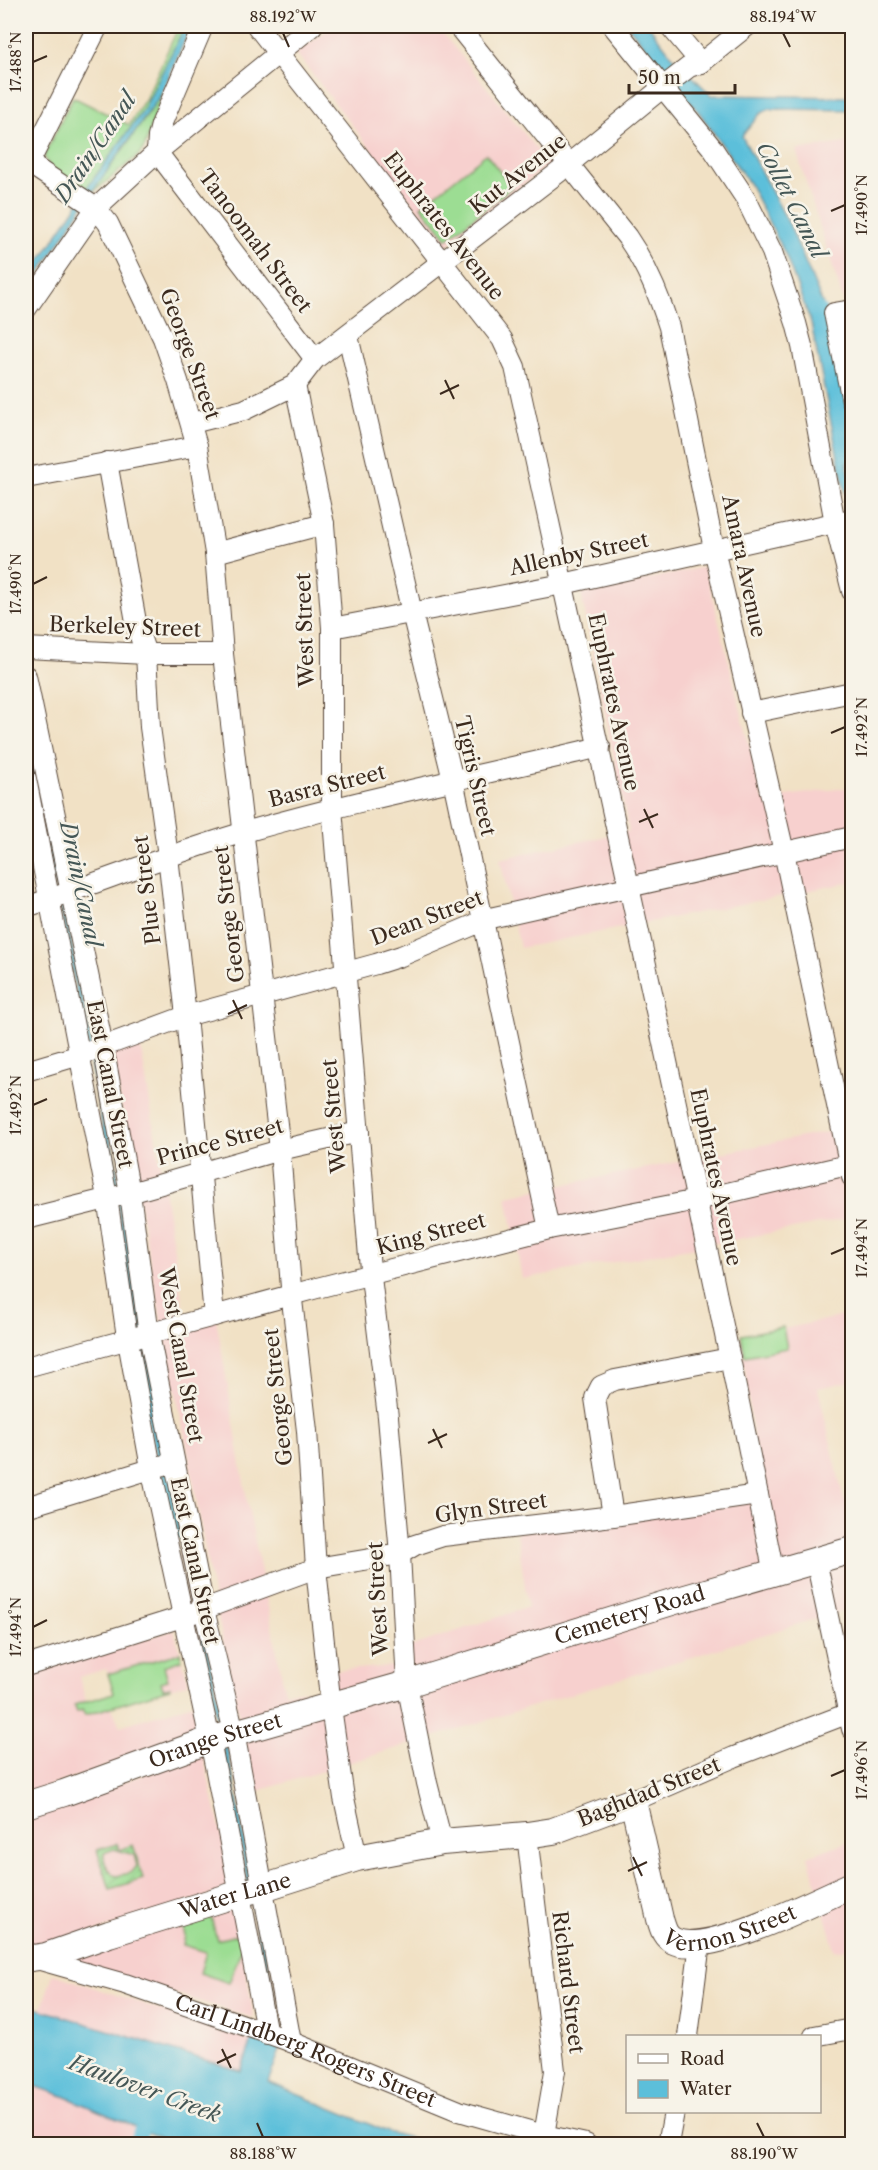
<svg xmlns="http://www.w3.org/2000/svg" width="878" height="2170" viewBox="0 0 878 2170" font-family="'Libre Caslon Text',serif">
  <defs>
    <pattern id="garden-furrows" width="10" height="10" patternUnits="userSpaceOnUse" patternTransform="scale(1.5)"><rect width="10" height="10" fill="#9cdd93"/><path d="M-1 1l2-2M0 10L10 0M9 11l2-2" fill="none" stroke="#87be7e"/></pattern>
  </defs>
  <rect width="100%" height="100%" fill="#f7f3e8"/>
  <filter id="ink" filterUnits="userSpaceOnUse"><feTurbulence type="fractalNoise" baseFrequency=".0167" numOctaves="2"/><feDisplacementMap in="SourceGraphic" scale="12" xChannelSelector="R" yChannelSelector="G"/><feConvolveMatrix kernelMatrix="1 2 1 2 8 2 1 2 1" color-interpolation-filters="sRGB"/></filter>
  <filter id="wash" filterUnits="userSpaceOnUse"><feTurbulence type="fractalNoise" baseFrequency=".008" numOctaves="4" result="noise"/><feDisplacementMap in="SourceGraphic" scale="24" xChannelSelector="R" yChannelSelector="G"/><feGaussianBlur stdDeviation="1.35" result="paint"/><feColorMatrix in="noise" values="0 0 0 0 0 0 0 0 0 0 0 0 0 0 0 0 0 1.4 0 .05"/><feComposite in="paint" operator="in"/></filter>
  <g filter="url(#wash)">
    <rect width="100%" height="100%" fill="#f1e1c5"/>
    <path fill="#f7d0ce" d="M333,26h104l112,138 -103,82 -150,-193z
      M852,142v159l-8,2 -48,-153z
      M705,567l58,232 89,-12v95l-332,66 -20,-89 129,-28 -48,-238z
      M139,1036l47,288 30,-7 31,184 38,191 48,-3 -3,-18 79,-6 1,-18 118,-40 -11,-75 243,-37 -15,-126 -7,-30 114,-25v67l-34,7 26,113 8,-3v111l-28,7 -569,176 -42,-198 -26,-147 -26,-126 -51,-278z
      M852,1127v91l-330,61 -15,-83z
      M174,1630l6,23 -72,21 -2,-5 -27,8 7,24 -11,3 7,6 2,5 27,-9 9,20 73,-22 9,30 -176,60v-120z
      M182,1660l7,23 -19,6 -1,-2 -6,2 -2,-7 3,-17z
      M203,1755l31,133 -197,62 -11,-2v-134z
      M852,1840v108l-17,3 -27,-95z
      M233,1902l7,32 -23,6 -8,-31z
      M181,1919l4,17 21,16 -6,20 42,-24 12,70 -183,-56 -2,-8z
      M53,1974l199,66 -11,31 -200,-61z
      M26,2083l38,13 81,36 -6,12h-113z"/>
    <path fill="#9cdd93" stroke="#6c8458" stroke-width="1.5" d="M179,26h6l-42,85 -59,81 -35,-26 -5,-10 29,-59 56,28 17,-27z
      M164,87l-19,59 -5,8 -50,41 59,-82z
      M486,154l26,33 -65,52 -26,-33z
      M783,1327l4,21 -42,8 -4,-21z
      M180,1653l2,7 -18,6 4,14 -7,2 2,7 7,-2v2l-85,26 -3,-5 -5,2 -3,-7 40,-12 -6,-19z
      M209,1909l8,31 23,-6 2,14 -13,35 -29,-10 6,-21 -23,-7 2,-9 -4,-17z"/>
    <path fill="url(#garden-furrows)" stroke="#6c8458" stroke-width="1.5" fill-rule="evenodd" d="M117,1844l3,6 13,-5 10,34 -33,10 -13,-39zM114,1849l20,6 3,11 -6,7 -15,3c-8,-4 -13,-14 -12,-23z"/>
    <path fill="#5cbfda" stroke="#4c747c" stroke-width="1.5" d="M185,26h6l-31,70 -70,99 -64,99v-13l50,-74 8,-15 59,-81z
      M628,26h21l24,31 38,38 141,2v13l-83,-1 -9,5 -18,22 48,90 34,81v38l28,142v40l-41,-204 -26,-69 -36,-71 -48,-68z
      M26,709l127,646 127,672 1,21 -13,34 120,50 44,12h-257l-111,-48 -38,-13v-78l215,66 11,-31 22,-15 -50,-268 -106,-545 -24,-131 -68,-340z"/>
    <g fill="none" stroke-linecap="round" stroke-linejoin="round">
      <path stroke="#5cbfda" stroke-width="15" d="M819,310l33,146
        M123,1230l17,119 39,182
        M135,2144l15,-33"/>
    </g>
  </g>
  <g filter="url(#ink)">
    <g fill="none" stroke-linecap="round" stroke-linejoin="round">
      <defs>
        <g id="minor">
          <path d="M257,26l245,313 13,28c88,402 178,803 259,1207"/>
          <path d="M458,26l169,211c20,29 32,58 42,90l45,222 70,303 68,325"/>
          <path d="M613,26l100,123 33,50 26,53 24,71 6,23 33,177 17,68"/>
          <path d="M670,26l31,37"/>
          <path d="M157,152l158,207"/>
          <path d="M157,152l1,-15 3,-12 42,-99"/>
          <path d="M30,164l66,44 12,15 55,115 15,43 19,65 18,107 8,101 57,496 12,150 15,131 9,137 15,139 13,91 13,60"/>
          <path d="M26,169l72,-143"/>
          <path d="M26,309l70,-101 61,-56 155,-126"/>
          <path d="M852,310l-18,3 18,88"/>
          <path d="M348,336l64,277 41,167 96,449"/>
          <path d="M295,385l29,139 8,104v180l38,461 18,148 12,137 7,130 20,99 15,59"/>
          <path d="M192,423l52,-13 51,-25 20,-26 244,-187 108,-88 22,-17 12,-4 46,-37"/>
          <path d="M107,462l30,165 9,27 4,73 18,129 18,160 28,300"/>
          <path d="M26,478l171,-32"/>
          <path d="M215,553l109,-29"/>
          <path d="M332,628l231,-44 289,-65"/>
          <path d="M26,648l120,6h77"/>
          <path d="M26,676l77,370 27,147 19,142 57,283 28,114 57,310"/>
          <path d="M751,713l101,-21"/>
          <path d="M26,779l81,418 19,133 25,138 59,272 57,294"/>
          <path d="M26,907c73,-24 145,-54 219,-75 118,-34 237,-57 355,-85"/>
          <path d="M26,1071l54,-16 106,-39 190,-52 25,-8 89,-38 362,-81"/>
          <path d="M26,1219l104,-26 150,-43 79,-18"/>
          <path d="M26,1367l291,-79 232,-59 148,-29 155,-36"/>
          <path d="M26,1507l138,-42"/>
          <path d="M613,1516l-18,-118 6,-12 14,-6 115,-22"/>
          <path d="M816,1560l36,169"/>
          <path d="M26,1666l156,-49 134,-49 84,-14 15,-9 28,-9 170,-20 145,-21"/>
          <path d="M633,1801l101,-44 115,-44"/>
          <path d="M527,1835l28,236 -11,64"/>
          <path id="s1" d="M33,1958l92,26 159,55 175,72 85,24 42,9"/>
          <path d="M688,2036l12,-93"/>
          <path d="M814,2036l38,-7"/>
          <path d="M668,2144l6,-32"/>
        </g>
        <g id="major">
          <path id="s2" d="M26,1805l38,-12 146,-53 197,-56 268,-83 177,-51"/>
          <path id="s3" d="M26,1956l6,2 14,-2 63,-22 132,-41 22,-5 94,-30 85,-16 85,-7 26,-4 80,-30 27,118c3,9 4,17 14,22 33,16 144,-41 178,-56"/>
        </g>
      </defs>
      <use href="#minor" stroke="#564537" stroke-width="22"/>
      <use href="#major" stroke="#564537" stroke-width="28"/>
      <use href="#minor" stroke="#fff" stroke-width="20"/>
      <use href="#major" stroke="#fff" stroke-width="26"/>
    </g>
  </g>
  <path fill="none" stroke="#3b2a1e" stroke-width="2" d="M283,33l6,14M783,33l7,14M33,62l14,-6M831,211l14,-6M445,380l9,19M440,394l19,-9M33,584l14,-7M831,733l14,-6M644,809l9,19M639,822l19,-8M233,1000l9,19M228,1014l19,-9M33,1105l14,-6M831,1254l14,-6M433,1429l9,19M428,1443l19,-9M33,1627l14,-7M831,1776l14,-6M633,1857l9,19M628,1871l19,-9M222,2049l9,19M217,2063l19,-9M257,2123l6,14M757,2123l7,14"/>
  <g text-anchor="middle" stroke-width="5" stroke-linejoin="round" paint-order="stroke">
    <g font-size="21" fill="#3b2a1e" stroke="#f7f3e8">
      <text transform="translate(518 174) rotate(-38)" y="7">Kut Avenue</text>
      <text transform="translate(444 226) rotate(52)" y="7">Euphrates Avenue</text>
      <text transform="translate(255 241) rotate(53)" y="7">Tanoomah Street</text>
      <text transform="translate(190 354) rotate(70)" y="7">George Street</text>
      <text transform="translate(579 554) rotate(-12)" y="7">Allenby Street</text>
      <text transform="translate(744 566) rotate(78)" y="7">Amara Avenue</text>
      <text transform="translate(125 627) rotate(2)" y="7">Berkeley Street</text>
      <text transform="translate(305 630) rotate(-92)" y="7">West Street</text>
      <text transform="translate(614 702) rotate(78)" y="7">Euphrates Avenue</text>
      <text transform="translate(475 776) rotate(77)" y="7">Tigris Street</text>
      <text transform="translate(327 786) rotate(-14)" y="7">Basra Street</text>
      <text transform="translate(147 890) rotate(-97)" y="7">Plue Street</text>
      <text transform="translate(229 914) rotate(-97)" y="7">George Street</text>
      <text transform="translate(427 918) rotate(-21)" y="7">Dean Street</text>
      <text transform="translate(110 1084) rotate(79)" y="7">East Canal Street</text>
      <text transform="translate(334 1116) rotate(-95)" y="7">West Street</text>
      <text transform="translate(220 1142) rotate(-15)" y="7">Prince Street</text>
      <text transform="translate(716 1177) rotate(78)" y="7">Euphrates Avenue</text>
      <text transform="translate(431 1234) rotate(-15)" y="7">King Street</text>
      <text transform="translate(181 1355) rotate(80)" y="7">West Canal Street</text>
      <text transform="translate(278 1397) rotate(-96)" y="7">George Street</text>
      <text transform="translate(491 1508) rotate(-8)" y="7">Glyn Street</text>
      <text transform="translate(195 1561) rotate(78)" y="7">East Canal Street</text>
      <text transform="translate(378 1599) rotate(-93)" y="7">West Street</text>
      <text dy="7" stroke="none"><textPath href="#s2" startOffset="633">Cemetery Road</textPath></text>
      <text dy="7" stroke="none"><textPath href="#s2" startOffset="200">Orange Street</textPath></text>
      <text transform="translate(649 1792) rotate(-22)" y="7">Baghdad Street</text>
      <text dy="7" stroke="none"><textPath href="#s3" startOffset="219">Water Lane</textPath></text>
      <text dy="7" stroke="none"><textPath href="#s3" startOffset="836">Vernon Street</textPath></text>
      <text transform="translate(568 1982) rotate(83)" y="7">Richard Street</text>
      <text dy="7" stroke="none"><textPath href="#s1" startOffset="288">Carl Lindberg Rogers Street</textPath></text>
    </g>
    <g font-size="22" font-style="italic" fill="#455756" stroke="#f7f3e8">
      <text transform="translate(95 147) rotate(-56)" y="8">Drain/Canal</text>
      <text transform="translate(792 200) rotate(63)" y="8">Collet Canal</text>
      <text transform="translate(81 884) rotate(78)" y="8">Drain/Canal</text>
      <text transform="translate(145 2088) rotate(20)" y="8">Haulover Creek</text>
    </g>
  </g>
  <rect width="878" height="2170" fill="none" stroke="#f7f3e8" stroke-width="66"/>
  <rect x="626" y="2035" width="195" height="78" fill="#f7f3e8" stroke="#aca397" stroke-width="1.5"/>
  <rect x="638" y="2054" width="30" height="9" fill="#ffffff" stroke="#aca397" stroke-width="1.5"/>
  <text x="680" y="2065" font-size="18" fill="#3b2a1e">Road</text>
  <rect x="638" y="2080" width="30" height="18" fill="#5cbfda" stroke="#aca397" stroke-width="1.5"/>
  <text x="680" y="2095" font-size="18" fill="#3b2a1e">Water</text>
  <path d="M629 84v9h106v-9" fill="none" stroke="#3b2a1e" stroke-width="3"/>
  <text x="638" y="84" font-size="18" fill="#3b2a1e" stroke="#f7f3e8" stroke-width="4.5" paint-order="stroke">50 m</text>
  <rect x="33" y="33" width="812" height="2104" fill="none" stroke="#3b2a1e" stroke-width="2"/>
  <g font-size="15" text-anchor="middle" fill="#3b2a1e">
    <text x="283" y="22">88.192°W</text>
    <text x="783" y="22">88.194°W</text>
    <text transform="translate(16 62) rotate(-90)" y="5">17.488°N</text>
    <text transform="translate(862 205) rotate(-90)" y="5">17.490°N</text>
    <text transform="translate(16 584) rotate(-90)" y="5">17.490°N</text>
    <text transform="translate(862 727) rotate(-90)" y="5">17.492°N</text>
    <text transform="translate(16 1105) rotate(-90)" y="5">17.492°N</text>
    <text transform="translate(862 1248) rotate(-90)" y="5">17.494°N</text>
    <text transform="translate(16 1627) rotate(-90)" y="5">17.494°N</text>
    <text transform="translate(862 1770) rotate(-90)" y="5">17.496°N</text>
    <text x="263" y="2159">88.188°W</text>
    <text x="764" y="2159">88.190°W</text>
  </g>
</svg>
